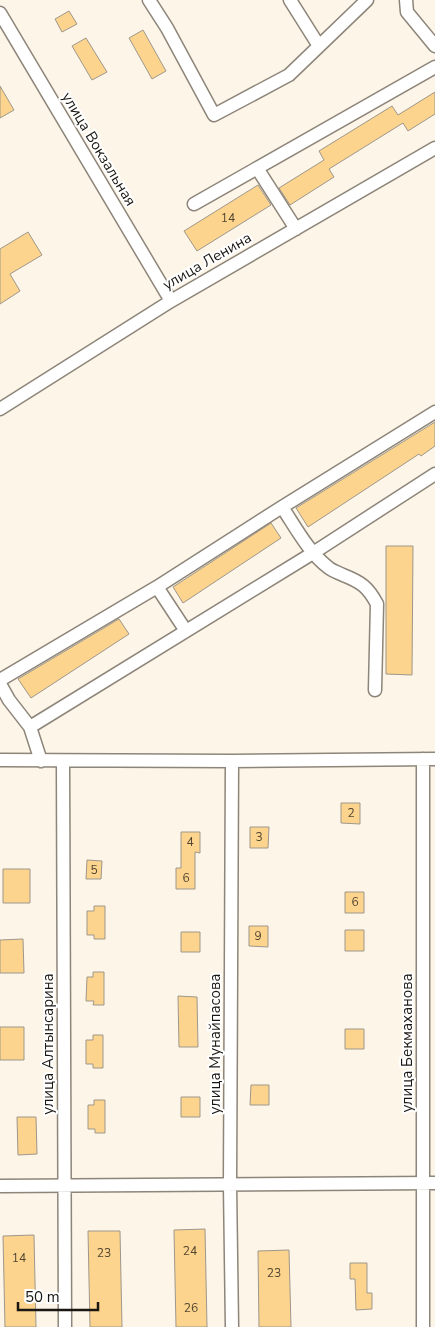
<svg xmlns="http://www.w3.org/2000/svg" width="435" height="1327" viewBox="0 0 435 1327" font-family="'Nunito Sans',sans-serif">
  <rect width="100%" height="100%" fill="#fdf5e8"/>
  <path fill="#fcd48d" stroke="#9e978b" d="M69,11l8,13 -15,8 -7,-13z
    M143,30l23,41 -14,8 -23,-41z
    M86,38l21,34 -15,8 -20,-34z
    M0,86l14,24 -14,8z
    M435,92v22l-27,17 -5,-8 -74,46 5,8 -44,28 -11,-17 45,-28 -5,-9 73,-45 6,9z
    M258,185l13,20 -74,46 -13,-20z
    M28,232l14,23 -32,19 10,17 -20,13v-55z
    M435,422v24l-14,10 -2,-2 -111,73 -12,-19z
    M271,523l10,15 -98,65 -10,-16z
    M386,546h27l-1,129 -26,-1z
    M119,619l10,15 -98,64 -13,-19z
    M341,803h19v21l-19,-1z
    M250,827h19l-1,21h-18z
    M181,832h19v21l-5,-1v37h-19v-21h5z
    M87,860l15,1 -1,18h-15z
    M3,869h27v34h-27z
    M345,892h19v21h-19z
    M94,906h11v33h-11v-4h-7v-24h7z
    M249,926h19v21l-19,-1z
    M345,930h19v21h-19z
    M181,932h19v20h-19z
    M23,939l1,34h-24v-33z
    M93,972h11v33h-11l1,-4h-8l1,-24h6z
    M178,996l19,1 1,50h-19z
    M0,1027h24v33h-24z
    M345,1029h19v20h-19z
    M93,1035h10v33h-10v-4h-7v-24h7z
    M251,1085h18v20h-19z
    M181,1097h19v20h-19z
    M94,1100h11v33h-10v-4h-7v-24h6z
    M17,1117h19l1,37 -19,1z
    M205,1229l2,98h-31l-2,-97z
    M88,1231h32l2,96h-32z
    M34,1235l2,92h-31l-2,-91z
    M289,1250l2,77h-32l-1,-76z
    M350,1263h17v30h5v16l-16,1 -1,-31h-5z"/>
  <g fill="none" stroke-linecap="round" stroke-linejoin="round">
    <defs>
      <path id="minor" d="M149,0l18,28 47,87 75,-40 78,-75
        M290,0l29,46
        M406,0l1,12 28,34
        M0,13l171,288
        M257,168l39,61
        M194,204l241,-137
        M0,409l171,-108 264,-153
        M282,507c14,21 27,46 47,61 4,3 10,5 14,7 18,7 25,12 34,29l-2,86
        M157,587l29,44
        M0,680l157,-93 125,-80 153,-95
        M0,684l9,16 21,27 11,34
        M30,727l283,-174 122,-79
        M423,759v568
        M0,760l232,1 203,-2
        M63,761l2,566
        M232,761l-2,424 2,142
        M0,1186l435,-3"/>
    </defs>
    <use href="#minor" stroke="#8d8579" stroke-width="15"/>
    <use href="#minor" stroke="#fff" stroke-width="12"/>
  </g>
  <g text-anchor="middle" stroke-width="4" stroke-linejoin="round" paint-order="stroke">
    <g font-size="12" fill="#524631">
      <text x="228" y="222">14</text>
      <text x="351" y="817">2</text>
      <text x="259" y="841">3</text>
      <text x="190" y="846">4</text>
      <text x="94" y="874">5</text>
      <text x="186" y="882">6</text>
      <text x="355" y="906">6</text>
      <text x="258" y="940">9</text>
      <text x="190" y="1255">24</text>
      <text x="104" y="1257">23</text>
      <text x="19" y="1262">14</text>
      <text x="274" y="1277">23</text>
      <text x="191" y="1312">26</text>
    </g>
    <g font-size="15" fill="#1a1712" stroke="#fff">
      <text transform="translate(99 149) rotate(59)" y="5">улица Вокзальная</text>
      <text transform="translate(207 261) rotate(-30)" y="5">улица Ленина</text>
      <text transform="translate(407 1043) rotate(-90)" y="5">улица Бекмаханова</text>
      <text transform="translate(48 1044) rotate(-90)" y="5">улица Алтынсарина</text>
      <text transform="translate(215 1044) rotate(-90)" y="5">улица Мунайпасова</text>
    </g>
  </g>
  <path d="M18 1302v8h80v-8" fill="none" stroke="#1a1712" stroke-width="2.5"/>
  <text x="25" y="1302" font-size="15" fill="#1a1712" stroke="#ffffff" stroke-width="4" paint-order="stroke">50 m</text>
</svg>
